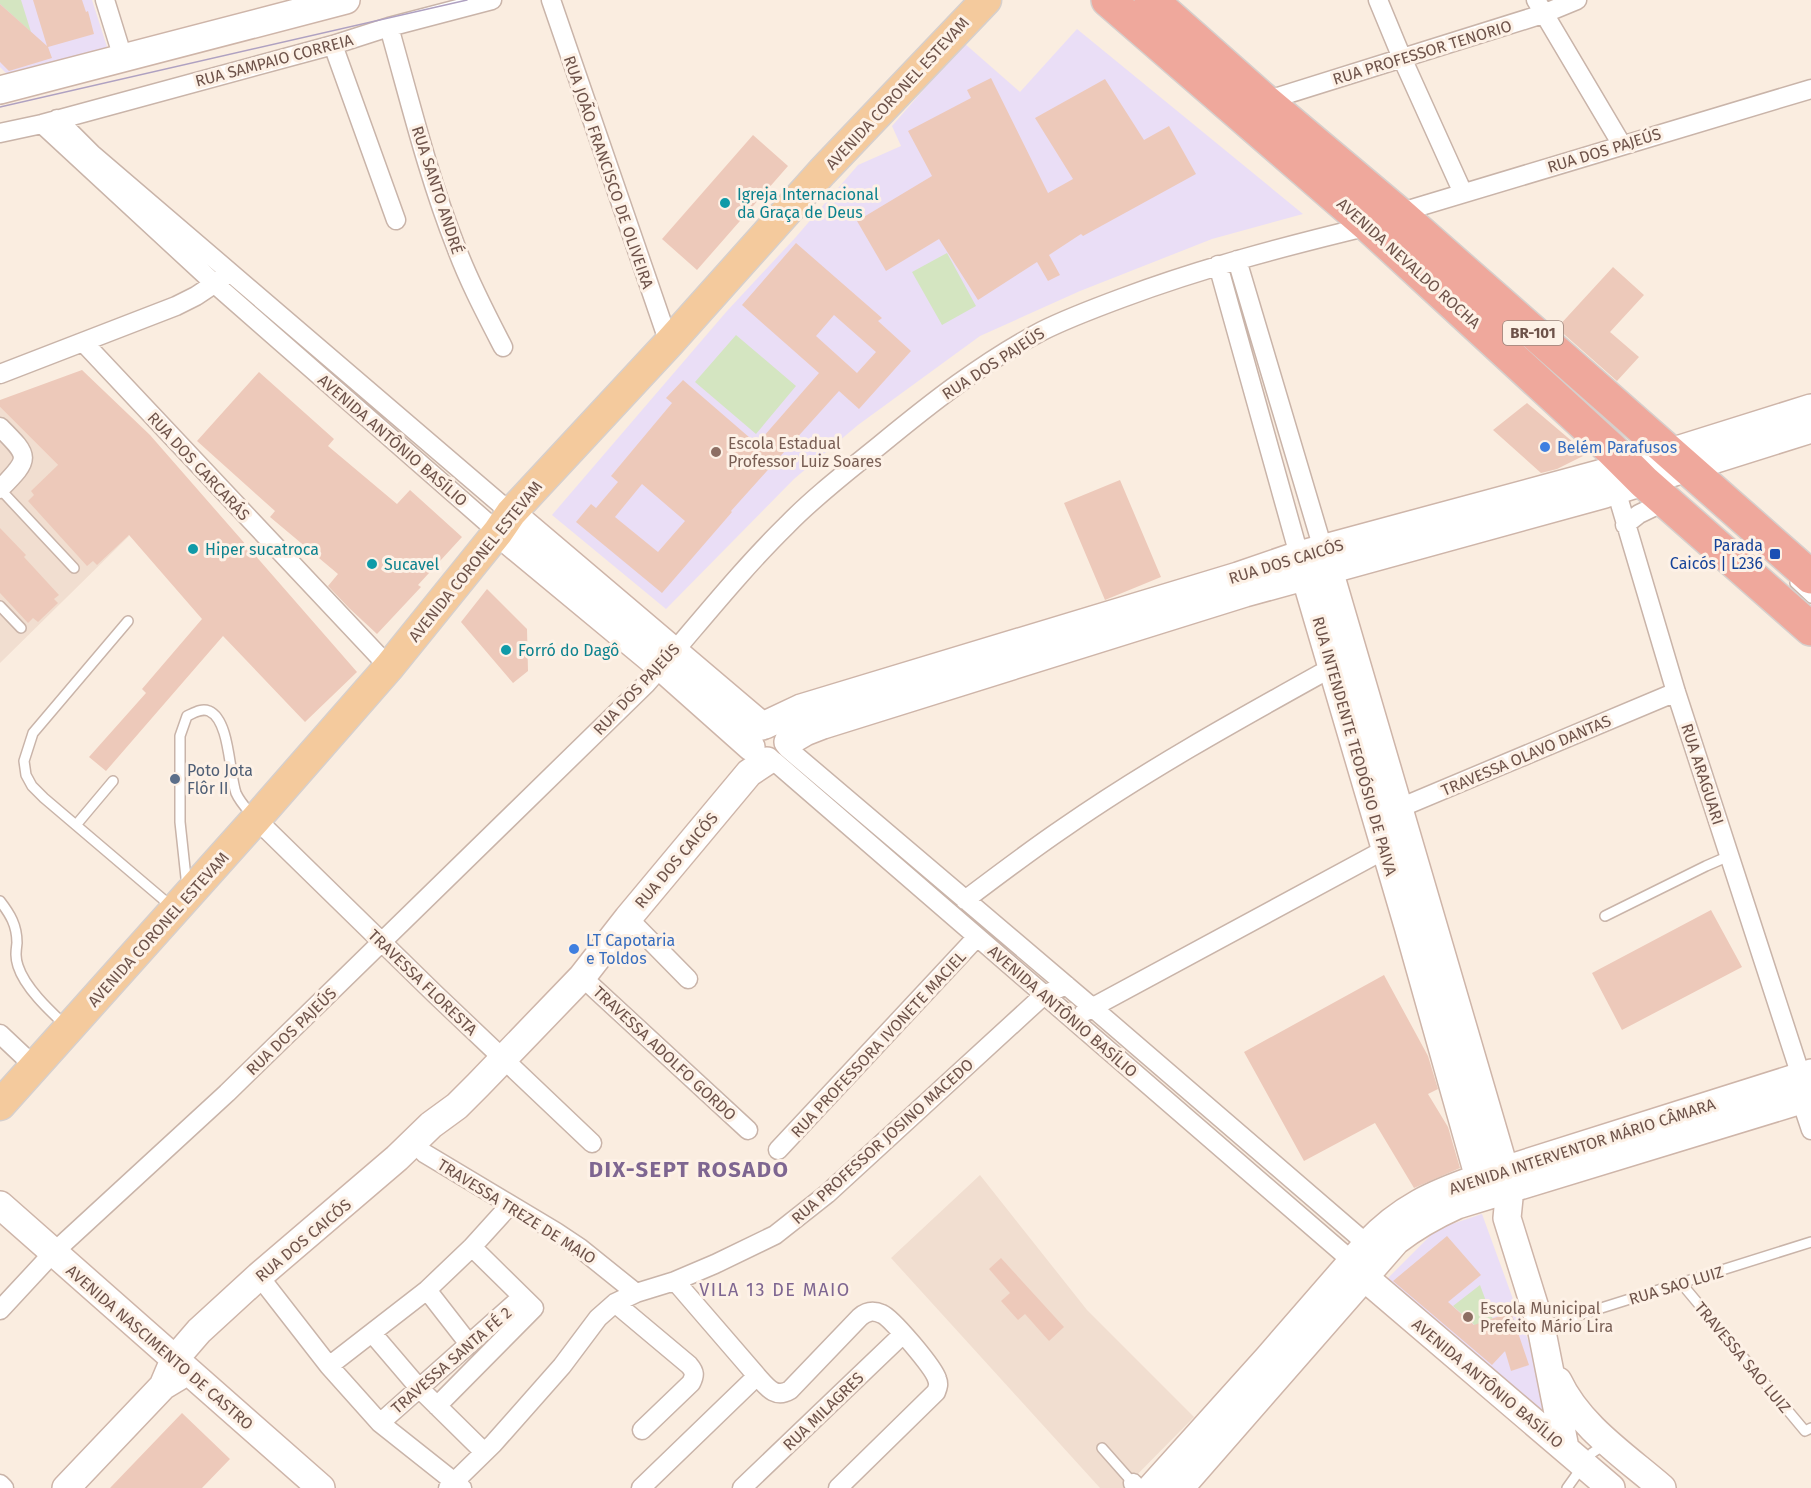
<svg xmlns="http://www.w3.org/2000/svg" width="1811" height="1488" viewBox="0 0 1811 1488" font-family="'Fira Sans',sans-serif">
  <rect width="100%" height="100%" fill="#faede0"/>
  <path fill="#f1ded0" d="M0,407l129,129 -129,127z
    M980,1175l107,135 107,107 -70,71h-24l-209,-230z"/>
  <path fill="#eadef6" d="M0,0h92l16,50 -98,27 -10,-10z
    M1077,29l226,185 -91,25 -132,52 -100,45 -122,89 -64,54 -128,130 -114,-94 175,-204 68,-73 63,-73 43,-19 -9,-20 72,-83 56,49z
    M1482,1214l70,192 -19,11 -149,-135 53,-53z"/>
  <path fill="#d4e5c1" d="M0,0h21l10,32 -31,-28z
    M947,253l29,53 -34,19 -30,-53z
    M736,335l60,51 -40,48 -61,-52z
    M1480,1285l25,67 -52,-46z"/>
  <path fill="#edc9ba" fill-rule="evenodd" d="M33,0h49l4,12 2,-1 6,23 -46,13 4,11 -43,13 -9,-9v-58l47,42z
    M991,78l57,115 25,-14 -38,-61 70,-39 39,61 25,-14 27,48 -113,62 -2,-2 -32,21 11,20 -12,6 -11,-19 -59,38 -39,-61 -53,32 -29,-50 75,-45 -24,-45 63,-33 -4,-8z
    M753,135l35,31 -91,104 -35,-31z
    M796,243l86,75 -4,3 33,30 -52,58 -20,-18 -108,120 1,1 -70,81 -86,-71 15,-18 5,4 22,-26 -7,-6 61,-73 -6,-5 17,-18 74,64 62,-71 -77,-68zM834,315l42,37 -19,21 -41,-37zM642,484l43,37 -27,31 -43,-35z
    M1613,267l31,28 -34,37 29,25 -22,24 -60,-53z
    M82,370l68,65 207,237 -52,50 -82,-86 -117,135 -17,-14 57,-64 -4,-4 60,-70 -73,-84 -32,30 -4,-4 -6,5 -59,-65 6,-6 -3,-4 27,-26 -58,-58v-7z
    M259,372l75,67 -6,7 69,58 13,-14 52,47 -44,48 3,2 -44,47 -28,-26 -21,-22 10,-12 -68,-57 5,-6 -78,-70z
    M1527,403l60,51 -30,15 -16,4 -48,-43z
    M1120,480l41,97 -56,23 -41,-97z
    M0,528l26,27 -2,2 35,38 -5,4 4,4 -20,19 -5,-4 -5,5 -28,-30z
    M487,589l40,40 1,42 -15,12 -52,-61z
    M1711,910l31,57 -120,63 -30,-57z
    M1384,975l44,81 10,33 -10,5 20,33 12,41 -46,20 -39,-65 -71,38 -60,-109z
    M1447,1236l34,39 -33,27 26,23 37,-13 18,53 -18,6 -6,-20 -13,14 -99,-84z
    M1001,1258l63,69 -15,14 -24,-27 -7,6 -17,-19 9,-8 -21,-24z
    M182,1413l48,46 -28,29h-92z"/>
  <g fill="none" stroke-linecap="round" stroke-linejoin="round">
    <defs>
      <path id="lane" d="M0,489l74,79
        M1795,583l16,15
        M0,606l21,22
        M128,621l-95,112 -9,28 2,14 6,11 12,12 127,108
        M76,825l37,-44
        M187,887l-7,-65v-86l7,-20c7,-3 14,-8 22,-5 21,9 20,62 27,82 4,9 10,15 16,22
        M0,901c10,13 17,24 17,42 -1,8 -2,14 1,23 7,22 32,45 49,61
        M1605,916l101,-50 23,-10
        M1681,1283l124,148 6,-3
        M1544,1326l267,-84
        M1102,1448l31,35
        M1567,1488l25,-35 12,-8"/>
      <path id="street" d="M105,0l18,58
        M551,0l118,343
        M1378,0l24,58 61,135
        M1536,0l86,145
        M389,27c21,74 39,149 67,220 13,35 30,67 47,100
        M333,45l63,175
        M1265,101l278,-87 34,-14
        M57,119l35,35 419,359
        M42,124l173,160 283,248
        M0,133l42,-9 291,-79 56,-18 103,-27
        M1398,213l413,-124
        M1237,260l86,289
        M1218,265l81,290
        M84,343l305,324
        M0,374l176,-68 20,-10 27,-18
        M0,427c30,30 31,31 0,62
        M1613,480l63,212 125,384
        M1625,525l14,-11 27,-13
        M787,748l306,260 274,236
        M774,761l578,500
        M1390,812l286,-120
        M256,819l179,175 157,149
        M965,900c33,-25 66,-50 100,-73 85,-59 176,-109 266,-159l10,-3
        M628,918l60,61
        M582,977l166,153
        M1084,1012l311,-168
        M0,1034l34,32
        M1801,1100l10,30
        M778,1150l199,-213
        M424,1153l132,79 24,16 56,45
        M259,1276l70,90 51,57 82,65
        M675,1281l82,95c10,11 18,23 33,14l70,-73c7,-6 13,-7 22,-3 10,4 52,54 55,65 2,5 1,8 -1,13l-98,96
        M427,1290l42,54
        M615,1303l74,62c6,7 6,10 2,18l-49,47
        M0,1310l53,-57 174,-160 419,-409c47,-53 90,-109 141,-159 28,-29 61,-54 93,-80 51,-42 103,-83 162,-114 26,-13 53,-23 80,-33 80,-30 164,-52 247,-72
        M372,1333l47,55 65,64
        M329,1366l98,-76 45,-43 38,-42
        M437,1406l97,-98 -62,-61
        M380,1423l142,-126
        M1133,1483l4,5
        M0,1484l4,4
        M448,1488l45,-44 69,-78 36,-48 17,-15 21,-10 39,-12 40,-17 60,-29 52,-41 217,-199 22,-10
        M641,1488l116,-112
        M742,1488l161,-154"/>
      <path id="secondary" d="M0,90l346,-90
        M511,513l251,213
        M498,532l163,135 90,80
        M1324,553l186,635 -3,30 34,109 24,121
        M1301,562l107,364 71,252 6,15
        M765,725l36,-17 437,-132 61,-21 311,-84 201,-63
        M788,742l17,-10 18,-7 422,-132 360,-99 206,-65
        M0,1205l321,283
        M1364,1277l247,211
        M1558,1381c21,45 67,75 104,107
        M163,1386l11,-26 25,-29 60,-55 138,-118 34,-33 26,-19 21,-21 104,-108 46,-59 121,-145 18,-12
        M66,1488l97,-102 15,-9
        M1151,1488l117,-130 99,-114c34,-36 66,-50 112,-66l332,-105
        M1180,1488l216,-247c19,-15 39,-26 61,-36l354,-108"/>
      <path id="primary" d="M0,1105l256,-286 133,-152 109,-135 13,-19 158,-170 153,-171 164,-172"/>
      <path id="highway" d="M1108,0l261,226 242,223 33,33 167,147
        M1151,0l114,101 133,112 413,364"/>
    </defs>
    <use href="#lane" stroke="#c9b4a9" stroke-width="12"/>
    <use href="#street" stroke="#c9b4a9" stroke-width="21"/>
    <use href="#secondary" stroke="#ceb5a9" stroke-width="30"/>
    <use href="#primary" stroke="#d6cfcc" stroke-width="33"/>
    <use href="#highway" stroke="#d6cfcc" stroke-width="36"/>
    <use href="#lane" stroke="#fff" stroke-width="9"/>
    <use href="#street" stroke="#fff" stroke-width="18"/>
    <use href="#secondary" stroke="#fff" stroke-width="27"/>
    <use href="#primary" stroke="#f4ca9d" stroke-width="30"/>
    <use href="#highway" stroke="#efa89c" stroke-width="33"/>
    <path stroke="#afa1c1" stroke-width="1.5" d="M0,107l467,-107"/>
  </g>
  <g fill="#0f9aa8" stroke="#fdf1e6" stroke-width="2">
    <circle cx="725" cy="203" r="6"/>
    <circle cx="193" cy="549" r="6"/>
    <circle cx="372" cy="564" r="6"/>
    <circle cx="506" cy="650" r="6"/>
  </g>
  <g fill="#3f7fe0" stroke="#fdf1e6" stroke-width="2">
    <circle cx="1545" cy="447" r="6"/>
    <circle cx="574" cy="949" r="6"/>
  </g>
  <g fill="#8d6e63" stroke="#fdf1e6" stroke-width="2">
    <circle cx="716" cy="452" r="6"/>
    <circle cx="1468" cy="1317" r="6"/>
  </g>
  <rect fill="#1a4fb4" stroke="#fdf1e6" stroke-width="2" x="1769" y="548" width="12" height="12" rx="3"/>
  <circle fill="#5c6f8a" stroke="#fdf1e6" stroke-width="2" cx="175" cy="779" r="6"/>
  <g text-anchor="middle" stroke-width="6" stroke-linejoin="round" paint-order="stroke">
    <rect fill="#fdf1e6" stroke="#998279" stroke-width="1.5" x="1503" y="321" width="60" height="24" rx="4.5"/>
    <g font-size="15" font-weight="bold" fill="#6e534a">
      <text x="1533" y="338">BR-101</text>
    </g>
    <g font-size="16" fill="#6e534a" stroke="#fdf1e6">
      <text transform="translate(1422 52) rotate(-17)" y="6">RUA PROFESSOR TENORIO</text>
      <text transform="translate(274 60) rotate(-15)" y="6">RUA SAMPAIO CORREIA</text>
      <text transform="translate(897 93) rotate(-47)" y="6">AVENIDA CORONEL ESTEVAM</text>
      <text transform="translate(1604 150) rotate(-17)" y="6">RUA DOS PAJEÚS</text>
      <text transform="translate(609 172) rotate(71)" y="6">RUA JOÃO FRANCISCO DE OLIVEIRA</text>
      <text transform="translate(438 190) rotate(72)" y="6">RUA SANTO ANDRÉ</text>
      <text transform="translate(1409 263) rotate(42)" y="6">AVENIDA NEVALDO ROCHA</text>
      <text transform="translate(993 363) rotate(-33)" y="6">RUA DOS PAJEÚS</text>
      <text transform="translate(393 440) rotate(41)" y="6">AVENIDA ANTÔNIO BASÍLIO</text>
      <text transform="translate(199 466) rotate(47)" y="6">RUA DOS CARCARÁS</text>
      <text transform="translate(475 561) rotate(-51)" y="6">AVENIDA CORONEL ESTEVAM</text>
      <text transform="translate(1286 561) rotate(-17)" y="6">RUA DOS CAICÓS</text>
      <text transform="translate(636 689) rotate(-47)" y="6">RUA DOS PAJEÚS</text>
      <text transform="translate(1355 746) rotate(74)" y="6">RUA INTENDENTE TEODÓSIO DE PAIVA</text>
      <text transform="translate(1526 755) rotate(-23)" y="6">TRAVESSA OLAVO DANTAS</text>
      <text transform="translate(1703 774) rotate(72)" y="6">RUA ARAGUARI</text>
      <text transform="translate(676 860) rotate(-50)" y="6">RUA DOS CAICÓS</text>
      <text transform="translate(158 929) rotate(-48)" y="6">AVENIDA CORONEL ESTEVAM</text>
      <text transform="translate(423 982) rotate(44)" y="6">TRAVESSA FLORESTA</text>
      <text transform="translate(1063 1011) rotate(41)" y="6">AVENIDA ANTÔNIO BASÍLIO</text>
      <text transform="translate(291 1031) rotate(-44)" y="6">RUA DOS PAJEÚS</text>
      <text transform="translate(878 1044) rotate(-47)" y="6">RUA PROFESSORA IVONETE MACIEL</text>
      <text transform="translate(665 1053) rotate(43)" y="6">TRAVESSA ADOLFO GORDO</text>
      <text transform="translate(882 1141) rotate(-42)" y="6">RUA PROFESSOR JOSINO MACEDO</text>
      <text transform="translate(1582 1146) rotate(-18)" y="6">AVENIDA INTERVENTOR MÁRIO CÂMARA</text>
      <text transform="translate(517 1211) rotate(32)" y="6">TRAVESSA TREZE DE MAIO</text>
      <text transform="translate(303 1240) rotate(-40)" y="6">RUA DOS CAICÓS</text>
      <text transform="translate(1676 1285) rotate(-17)" y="6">RUA SAO LUIZ</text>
      <text transform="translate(160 1347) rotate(41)" y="6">AVENIDA NASCIMENTO DE CASTRO</text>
      <text transform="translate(1743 1357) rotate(50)" y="6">TRAVESSA SAO LUIZ</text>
      <text transform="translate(451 1360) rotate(-41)" y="6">TRAVESSA SANTA FÉ 2</text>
      <text transform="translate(1488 1383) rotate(40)" y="6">AVENIDA ANTÔNIO BASÍLIO</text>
      <text transform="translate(823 1411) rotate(-44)" y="6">RUA MILAGRES</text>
    </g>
    <g font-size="16" fill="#0d838f" stroke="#fdf1e6" text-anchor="start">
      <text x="737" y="200">Igreja Internacional<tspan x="737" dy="18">da Graça de Deus</tspan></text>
      <text x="205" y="555">Hiper sucatroca</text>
      <text x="384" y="570">Sucavel</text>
      <text x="518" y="656">Forró do Dagô</text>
    </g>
    <g font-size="16" fill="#785e54" stroke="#fdf1e6" text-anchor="start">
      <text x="728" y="449">Escola Estadual<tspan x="728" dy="18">Professor Luiz Soares</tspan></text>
      <text x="1480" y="1314">Escola Municipal<tspan x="1480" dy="18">Prefeito Mário Lira</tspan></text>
    </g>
    <g font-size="16" fill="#366cbe" stroke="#fdf1e6" text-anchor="start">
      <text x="1557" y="453">Belém Parafusos</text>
      <text x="586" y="946">LT Capotaria<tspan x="586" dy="18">e Toldos</tspan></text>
    </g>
    <g font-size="16" fill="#164399" stroke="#fdf1e6" text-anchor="end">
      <text x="1763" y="551">Parada<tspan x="1763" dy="18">Caicós | L236</tspan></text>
    </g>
    <g font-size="16" fill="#4e5e75" stroke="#fdf1e6" text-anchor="start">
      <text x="187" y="776">Poto Jota<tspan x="187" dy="18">Flôr II</tspan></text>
    </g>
    <g font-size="18" letter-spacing="1.5" fill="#7e6691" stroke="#fdf1e6">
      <text x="775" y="1296">VILA 13 DE MAIO</text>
    </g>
    <g font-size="22" font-weight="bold" letter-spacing="1.5" fill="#7e6691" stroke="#fdf1e6">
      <text x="689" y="1177">DIX-SEPT ROSADO</text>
    </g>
  </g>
</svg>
